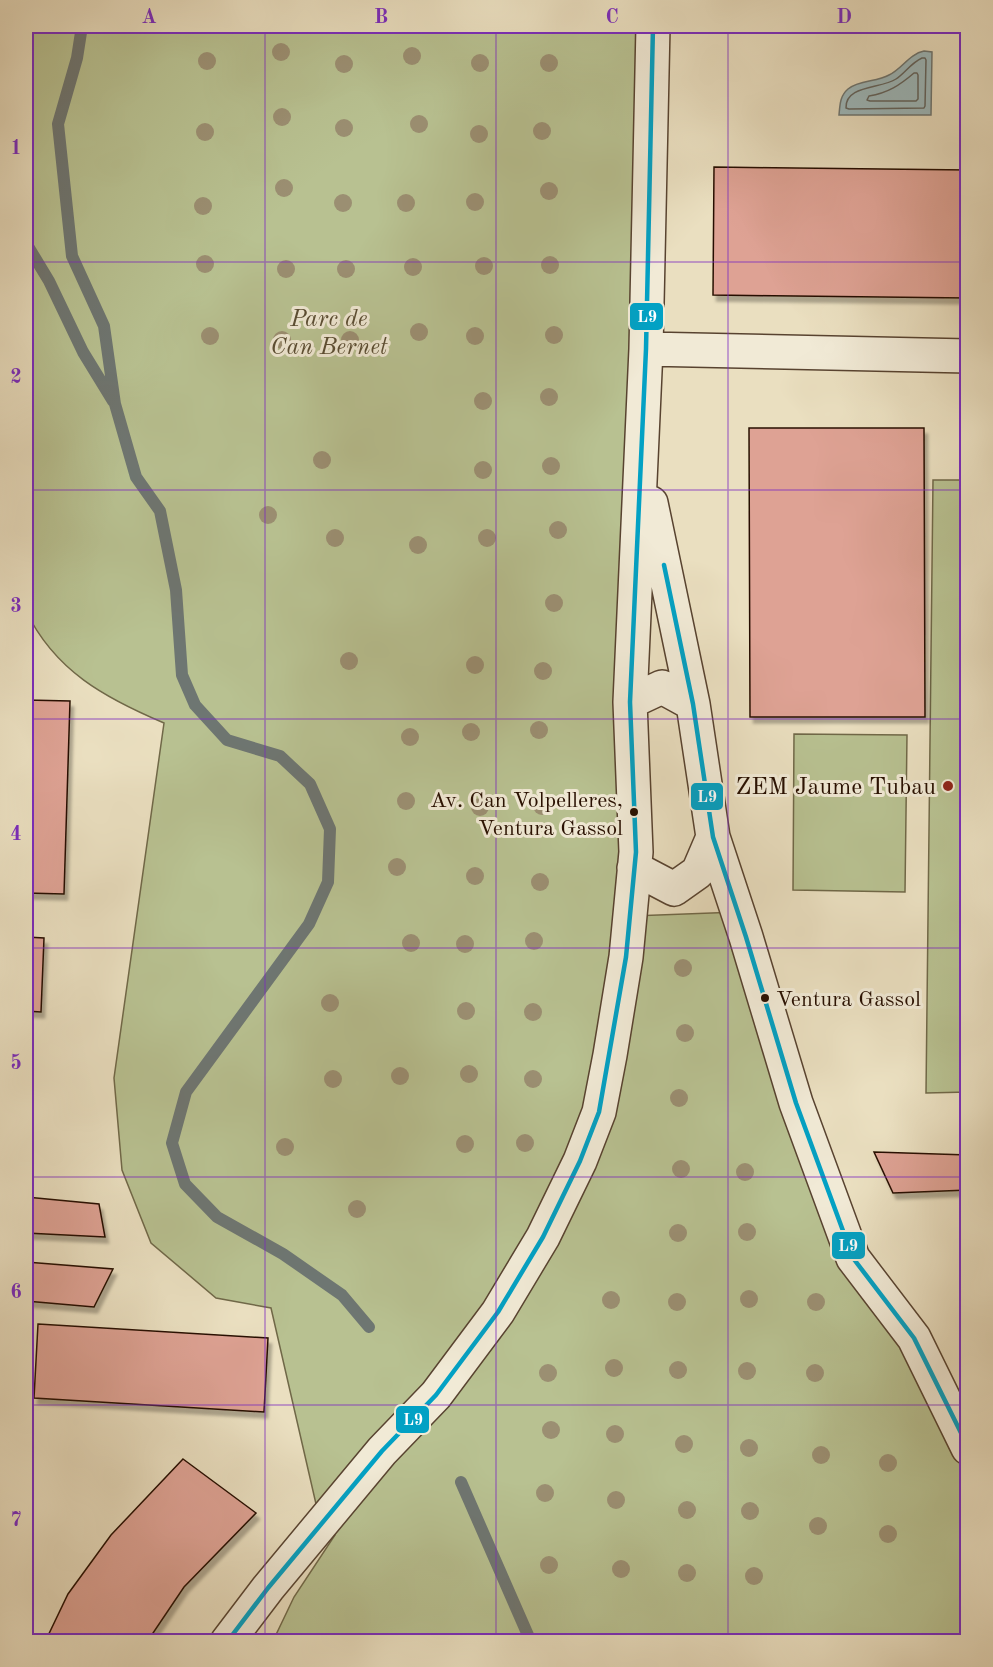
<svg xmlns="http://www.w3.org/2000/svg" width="993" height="1667" viewBox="0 0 993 1667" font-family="'Old Standard TT',serif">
  <defs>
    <filter id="shadow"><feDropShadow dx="3.5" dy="6" stdDeviation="1.5" flood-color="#0004"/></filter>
  </defs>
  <rect width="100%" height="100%" fill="#eadfc0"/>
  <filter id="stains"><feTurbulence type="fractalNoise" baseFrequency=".00333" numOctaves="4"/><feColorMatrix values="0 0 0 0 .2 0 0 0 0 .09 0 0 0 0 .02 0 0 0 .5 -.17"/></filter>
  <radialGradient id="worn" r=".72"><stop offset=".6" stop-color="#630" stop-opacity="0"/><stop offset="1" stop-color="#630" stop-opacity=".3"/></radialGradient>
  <path fill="#b8c191" stroke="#706848" stroke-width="1.5" d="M26,26h625l-19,890 106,-4 115,344 114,200v185h-694l21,-44 41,-62 -19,-31 -45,-196 -55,-10 -65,-55 -29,-73 -8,-92 50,-355c-59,-25 -109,-52 -138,-112z
    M933,480h34l1,612 -42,1z
    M794,734l113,1 -2,157 -112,-2z"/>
  <path fill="#9dbabe" stroke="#6e7672" stroke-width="1.5" d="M924,51l8,1 -1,63h-92c1,-11 1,-19 9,-26 11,-9 29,-7 41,-14 13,-6 20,-21 35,-24z"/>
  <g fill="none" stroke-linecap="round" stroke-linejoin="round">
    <path stroke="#62645f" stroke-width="1.5" d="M922,58h3l1,2 -1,46 -1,2 -75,1 -3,-1c-1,-23 35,-19 50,-29 9,-6 15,-16 26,-21z
      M914,73h3l1,2v24l-2,2h-46l-3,-1 2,-4c19,-3 31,-11 45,-23z"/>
    <path stroke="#6e7672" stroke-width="12" d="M82,26l-5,32 -19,66 14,132 32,70 11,78 21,73 24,34 16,79 6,85 13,30 32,35 53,16 30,28 20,45 -2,53 -19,42 -123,168 -14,51 13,41 32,33 66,37 59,41 27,32
      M26,243l23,38 34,71 30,49
      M461,1482l70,160"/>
  </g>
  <path fill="#dea294" stroke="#270f00" stroke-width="1.5" filter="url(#shadow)" d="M714,167l254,3v128l-255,-3z
    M749,428h175l1,289h-175z
    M26,700l44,1 -6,193 -38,-1z
    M26,937l18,1 -3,74 -15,-1z
    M874,1152l94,3v35l-75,3z
    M26,1197l73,7 6,33 -79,-4z
    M26,1262l87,7 -19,38 -68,-6z
    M38,1324l230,14 -4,74 -230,-14z
    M183,1459l73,54 -72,74 -37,55h-102l23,-48 43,-59z"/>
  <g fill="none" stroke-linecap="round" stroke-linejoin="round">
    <defs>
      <path id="street" d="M646,349l322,7
        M651,503l42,201 20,133 33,100 50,166 57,155 61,80 54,110
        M630,702l32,-15 31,17
        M634,868l40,21 24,-17 15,-35
        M227,1642l41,-54 114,-137 54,-56 62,-83 45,-75 37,-76 19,-49 11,-57 16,-98 10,-105 -6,-150 16,-353 7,-323"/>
    </defs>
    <use href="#street" stroke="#584330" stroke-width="36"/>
    <use href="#street" stroke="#f1ead6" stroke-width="33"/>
    <defs>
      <path id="bus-1" d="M664,565l29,139 20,133 33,100 50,166 57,155 61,80 54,109
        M227,1642l41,-54 114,-137 54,-56 62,-83 45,-75 37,-76 19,-49 27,-155 10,-105 -6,-150 16,-353 7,-323"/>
    </defs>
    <use href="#bus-1" stroke="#f1ead6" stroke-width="9"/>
    <use href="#bus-1" stroke="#02a1c4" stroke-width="4.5"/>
  </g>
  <g fill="#9b8f72">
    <circle cx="281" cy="52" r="9"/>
    <circle cx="412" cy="56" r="9"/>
    <circle cx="207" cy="61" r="9"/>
    <circle cx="480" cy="63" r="9"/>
    <circle cx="549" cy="63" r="9"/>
    <circle cx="344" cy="64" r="9"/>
    <circle cx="282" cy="117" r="9"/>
    <circle cx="419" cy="124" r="9"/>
    <circle cx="344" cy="128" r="9"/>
    <circle cx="542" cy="131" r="9"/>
    <circle cx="205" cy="132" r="9"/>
    <circle cx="479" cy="134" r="9"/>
    <circle cx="284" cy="188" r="9"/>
    <circle cx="549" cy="191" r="9"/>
    <circle cx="475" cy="202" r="9"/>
    <circle cx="343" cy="203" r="9"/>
    <circle cx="406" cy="203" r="9"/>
    <circle cx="203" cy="206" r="9"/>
    <circle cx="205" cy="264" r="9"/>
    <circle cx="550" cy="265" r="9"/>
    <circle cx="484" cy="266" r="9"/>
    <circle cx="413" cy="267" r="9"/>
    <circle cx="286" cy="269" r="9"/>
    <circle cx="346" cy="269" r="9"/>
    <circle cx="419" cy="332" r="9"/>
    <circle cx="554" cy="335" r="9"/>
    <circle cx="210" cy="336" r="9"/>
    <circle cx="475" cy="336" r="9"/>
    <circle cx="282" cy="340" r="9"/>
    <circle cx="350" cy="340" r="9"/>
    <circle cx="549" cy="397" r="9"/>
    <circle cx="483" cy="401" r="9"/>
    <circle cx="322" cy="460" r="9"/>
    <circle cx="551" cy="466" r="9"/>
    <circle cx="483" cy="470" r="9"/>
    <circle cx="268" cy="515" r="9"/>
    <circle cx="558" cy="530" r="9"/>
    <circle cx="335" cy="538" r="9"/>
    <circle cx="487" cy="538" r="9"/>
    <circle cx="418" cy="545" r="9"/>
    <circle cx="554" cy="603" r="9"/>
    <circle cx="349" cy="661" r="9"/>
    <circle cx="475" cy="665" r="9"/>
    <circle cx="543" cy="671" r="9"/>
    <circle cx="539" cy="730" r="9"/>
    <circle cx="471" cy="732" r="9"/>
    <circle cx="410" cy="737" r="9"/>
    <circle cx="406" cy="801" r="9"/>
    <circle cx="542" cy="806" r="9"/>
    <circle cx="480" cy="807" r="9"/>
    <circle cx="397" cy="867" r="9"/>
    <circle cx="475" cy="876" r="9"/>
    <circle cx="540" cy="882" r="9"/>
    <circle cx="534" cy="941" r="9"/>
    <circle cx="411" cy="943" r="9"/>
    <circle cx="465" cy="944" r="9"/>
    <circle cx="683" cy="968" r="9"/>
    <circle cx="330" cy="1003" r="9"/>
    <circle cx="466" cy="1011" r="9"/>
    <circle cx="533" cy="1012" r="9"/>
    <circle cx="685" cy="1033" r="9"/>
    <circle cx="469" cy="1074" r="9"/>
    <circle cx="400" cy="1076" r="9"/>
    <circle cx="333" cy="1079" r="9"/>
    <circle cx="533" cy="1079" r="9"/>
    <circle cx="679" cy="1098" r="9"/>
    <circle cx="525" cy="1143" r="9"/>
    <circle cx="465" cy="1144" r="9"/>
    <circle cx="285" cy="1147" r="9"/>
    <circle cx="681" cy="1169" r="9"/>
    <circle cx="745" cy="1172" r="9"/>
    <circle cx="357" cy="1209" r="9"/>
    <circle cx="747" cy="1232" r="9"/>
    <circle cx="678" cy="1233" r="9"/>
    <circle cx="749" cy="1299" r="9"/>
    <circle cx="611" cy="1300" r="9"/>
    <circle cx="677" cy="1302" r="9"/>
    <circle cx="816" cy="1302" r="9"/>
    <circle cx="614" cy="1368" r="9"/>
    <circle cx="678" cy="1370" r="9"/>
    <circle cx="747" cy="1371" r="9"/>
    <circle cx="548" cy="1373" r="9"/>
    <circle cx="815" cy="1373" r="9"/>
    <circle cx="551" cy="1430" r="9"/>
    <circle cx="615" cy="1434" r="9"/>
    <circle cx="684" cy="1444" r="9"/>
    <circle cx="749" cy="1448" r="9"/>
    <circle cx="821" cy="1455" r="9"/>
    <circle cx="888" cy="1463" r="9"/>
    <circle cx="545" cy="1493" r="9"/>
    <circle cx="616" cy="1500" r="9"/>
    <circle cx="687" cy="1510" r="9"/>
    <circle cx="750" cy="1511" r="9"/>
    <circle cx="818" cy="1526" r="9"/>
    <circle cx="888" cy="1534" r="9"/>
    <circle cx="549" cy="1565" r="9"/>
    <circle cx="621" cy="1569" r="9"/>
    <circle cx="687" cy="1573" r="9"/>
    <circle cx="754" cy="1576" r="9"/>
  </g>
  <path fill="none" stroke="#7b2cbf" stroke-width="1.5" stroke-opacity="0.55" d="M265,26v1616M496,26v1616M728,26v1616M26,262h942M26,490h942M26,719h942M26,948h942M26,1177h942M26,1405h942"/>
  <circle fill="#8f2418" stroke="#f1ead6" stroke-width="2" cx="948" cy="786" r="6"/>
  <g fill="#270f00" stroke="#f1ead6" stroke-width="2">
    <circle cx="634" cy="812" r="5"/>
    <circle cx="765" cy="998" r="5"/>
  </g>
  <g text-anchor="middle" stroke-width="6" stroke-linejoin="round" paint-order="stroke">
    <g font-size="22" fill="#270f00" stroke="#f1ead6" text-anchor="end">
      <text x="623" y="807">Av. Can Volpelleres,<tspan x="623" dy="28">Ventura Gassol</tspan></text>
      <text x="776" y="1006" text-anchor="start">Ventura Gassol</text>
    </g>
    <g font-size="24" font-style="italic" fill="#5a4d33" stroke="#f1ead6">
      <text x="329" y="326">Parc de<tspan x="329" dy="28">Can Bernet</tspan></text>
    </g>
    <g font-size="24" fill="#270f00" stroke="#f1ead6" text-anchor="end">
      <text x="936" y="794">ZEM Jaume Tubau</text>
    </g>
  </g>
  <g stroke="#f1ead6" stroke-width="2">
    <rect x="629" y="302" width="35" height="29" rx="6" fill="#02a1c4"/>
    <rect x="690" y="782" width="34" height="29" rx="6" fill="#02a1c4"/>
    <rect x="831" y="1231" width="35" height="29" rx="6" fill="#02a1c4"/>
    <rect x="395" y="1405" width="35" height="29" rx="6" fill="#02a1c4"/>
  </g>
  <g font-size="16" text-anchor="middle" font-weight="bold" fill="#fff">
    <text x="647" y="322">L9</text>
    <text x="707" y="802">L9</text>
    <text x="848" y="1251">L9</text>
    <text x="413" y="1425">L9</text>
  </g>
  <rect width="993" height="1667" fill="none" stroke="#eadfc0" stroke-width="66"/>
  <rect x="33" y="33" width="927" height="1601" fill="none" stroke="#7b2cbf" stroke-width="2"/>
  <g font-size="20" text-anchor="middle" font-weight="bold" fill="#7b2cbf">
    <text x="149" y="23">A</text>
    <text x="381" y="23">B</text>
    <text x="612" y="23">C</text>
    <text x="844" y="23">D</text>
    <text x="16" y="154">1</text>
    <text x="16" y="383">2</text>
    <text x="16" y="612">3</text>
    <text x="16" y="840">4</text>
    <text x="16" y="1069">5</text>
    <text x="16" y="1298">6</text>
    <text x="16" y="1526">7</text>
  </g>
  <rect width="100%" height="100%" filter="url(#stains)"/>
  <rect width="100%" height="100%" fill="url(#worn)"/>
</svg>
